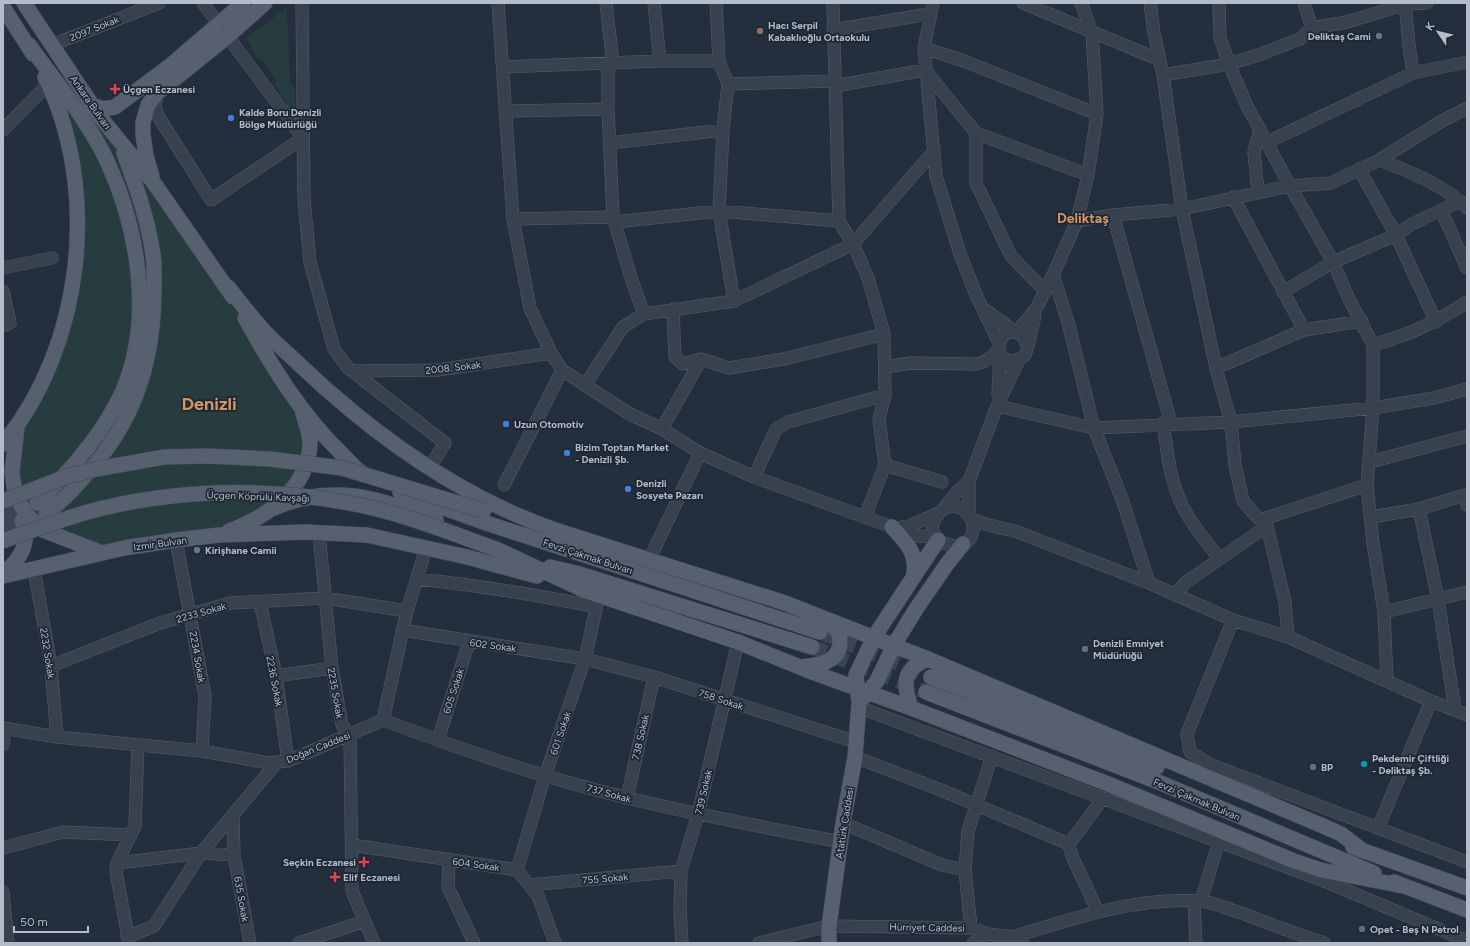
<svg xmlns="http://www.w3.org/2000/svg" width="1470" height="946" viewBox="0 0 1470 946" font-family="Figtree,sans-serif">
  <rect width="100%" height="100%" fill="#242f3e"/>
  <path fill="#263c3f" d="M287,7l3,77 5,3v30l-20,-32 1,-5 -15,-21 -4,-1 -10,-20z
    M29,45l71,72 128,170 80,146 -9,45 -65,52 -132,23 -77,-40 -12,-61 20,-50 40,-128 -3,-129z"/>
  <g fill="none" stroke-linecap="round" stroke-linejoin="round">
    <path stroke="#3a4453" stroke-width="15" stroke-dasharray="15 8" stroke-linecap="butt" d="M3,518l31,-14
      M3,529l31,-11
      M820,632l111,45
      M812,647l114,45"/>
    <defs>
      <path id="minor" d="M302,3l2,196 6,63 24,87 13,18 98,76 -15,24
        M498,3l15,216 17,89 21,45 11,17 66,43 34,16 38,24 54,24 138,50 25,9 19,1
        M606,3l7,61
        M654,3l6,58
        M716,3l3,58 9,23 -5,46 -4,81 15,90
        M833,3l6,218 14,23 15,34 16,56 1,61 -6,24 6,46 -20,52
        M933,3l-9,45 12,128 24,78 17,43 22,46
        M1023,3l137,57
        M1150,3l4,30 9,42 19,134 34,159
        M1219,3l1,35 9,26 18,42 43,80 43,76 17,39 23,44v63l-6,77 6,58 11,69 3,68
        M1304,3l8,25
        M1405,3l4,42 4,28
        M833,30l96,-16
        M52,45l107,-42
        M924,48l40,13 133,53
        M608,64v45l5,108 19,64 12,33
        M503,67l157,-6h59
        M1163,75l66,-11 32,-10 39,-15 12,-11 35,-6 59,-18 21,-1
        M728,84l107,-3
        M835,86l90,-16 51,63v50l35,73 33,34
        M157,93l-2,14 3,9 53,84 92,-62 -100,-135
        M505,111l103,-2
        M3,130l45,-46
        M976,133l112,42
        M1268,142l145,-69 54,-11
        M610,143l113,-13
        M1379,160c30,12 65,24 88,48
        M1359,169l37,66 40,87
        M1258,192l-4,-40 6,-23
        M1233,197l71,133
        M1441,210l26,58
        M1113,215l58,208
        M513,219l100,-2
        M1077,221l36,-6 69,-6 108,-23 41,-3 48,-23 63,-39 25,-13
        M615,222l104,-11 120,10
        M3,268l49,-10
        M1053,275l15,47 26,106 28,71 27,84
        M3,291l7,32 -7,3
        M1283,292l50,-30 63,-27 16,-11 48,-23
        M673,309l2,48 8,7 18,-5 28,9 55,-9 100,-25
        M987,311l28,21
        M1017,332l20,-25 16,-32 24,-54 11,-46 9,-61 -5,-81 -11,-30
        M1027,344l-5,-9c-26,-14 -32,28 -8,26 4,-1 8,-3 11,-6 3,-5 8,-32 10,-39
        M1373,345c38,-11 62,-22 94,-43
        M885,367l26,-4 66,1c10,-2 16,-7 22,-16
        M354,371l84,-1 113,-17
        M585,385l38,-58 21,-13 90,-13 119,-57 81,-93
        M998,395l2,-42
        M997,406l97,22 137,-6 142,-14 61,-10 33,-9
        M1163,423c4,25 6,52 16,75 9,23 26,42 41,61
        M662,429l39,-70
        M1370,462l97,-26
        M885,465l57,17
        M754,477l22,-48 12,-7 97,-27
        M504,485l58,-115
        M943,509l13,-16 13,-12
        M1419,509l19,90 17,111
        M969,513v-32l28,-75 22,-46
        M1371,517l48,-8 46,-14 2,10
        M972,519c10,47 -61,24 -33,-6 4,-5 13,-8 19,-6 8,2 10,10 16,13 14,6 27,8 41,11l134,52 84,37 55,17 143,64 36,14
        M1260,520l107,-35
        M897,528l12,-2 30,-13
        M319,533l13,135 10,57 8,10 2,156 22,52
        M176,540l29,156 -3,55
        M649,560l51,-107
        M34,569l17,97 6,71
        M417,579c60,6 120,16 179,28
        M1175,595l10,-12 82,-57
        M260,602l16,74 12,85
        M1384,612l83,-20
        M1233,620l-46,114 3,18 19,12 258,98
        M402,630l183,29 69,18 202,65
        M1288,637l-3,-35 -18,-76 -11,-10 -13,-15 -8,-36 -4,-43 -15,-54 88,-38 58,-9
        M51,666l109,-43 70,-20 95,-5 82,13
        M276,676l56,-8
        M858,707l466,174 143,60
        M383,720c54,20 108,40 163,56 97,29 196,47 295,66
        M3,728l54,9 145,14 67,12 19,-2 95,-41 24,-109 19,-63
        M438,740l31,-98
        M3,744l2,-16
        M855,757l86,33 128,54 3,12 26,56
        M627,798l27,-121
        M233,815l1,40 16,88
        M843,823l99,42 23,5
        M1378,828l53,-127
        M1069,844l34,-46
        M352,845l165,25 21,26 17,47
        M3,848l60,-16 68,3
        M449,860l-1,27 26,56
        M117,863l84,-10 33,2
        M517,870l28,-94 40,-117 14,-64
        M529,885l152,-14
        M3,892l5,51
        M1194,901l2,42
        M1201,901l18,-60
        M971,928l-6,-58 3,-39 24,-75
        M127,937l27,-11 47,-73 76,-91
        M1013,937c60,-19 123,-40 187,-36 14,1 30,9 44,13 26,10 53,20 80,29
        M129,943l-13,-72 1,-8 18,-37 3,-81
        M299,943l66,-22
        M682,943l-2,-34 1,-38 17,-57 40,-172
        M759,943l70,-17 142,2 17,6 25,3 10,6
        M973,943l15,-9"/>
      <path id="major" d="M24,3l76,114 54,66 79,114
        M3,7l30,47
        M29,45c27,37 58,74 78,116 31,67 46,156 17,227 -19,44 -53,82 -87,115
        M91,105l13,4 11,-2 56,-42 72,-62
        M152,176l-6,-20 -3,-21v-13l5,-17 9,-12 70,-56 38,-34
        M228,287c12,15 24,31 37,45 11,12 25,23 37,35 73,69 160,131 256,164l227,72 143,56 395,167 18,8 21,16
        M245,318c27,49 57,98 98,137 7,7 14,16 22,20
        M17,428l-5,44 3,22 10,19 18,17 59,23
        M3,444c80,-97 98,-253 42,-367
        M400,492l86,31 334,109
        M274,508c60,-26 105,-9 162,12
        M46,513c19,-13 34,-31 49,-49 42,-50 58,-106 59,-170 0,-13 1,-27 -1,-39 -5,-36 -17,-69 -29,-102
        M892,527c15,16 27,28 21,51
        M229,531c38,-14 80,-43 81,-88 0,-10 -5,-21 -7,-30
        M496,549l90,42 152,51 74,30 99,36 197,76 186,77 27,9 82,16
        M550,567l26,6 236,74
        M3,574c17,-15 28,-30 19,-53
        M3,576l121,-28 52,-8 43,-5 86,-3 62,3 100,22 70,19
        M802,667c21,-2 43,-7 37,-34l-12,-13
        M931,677l226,90
        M926,692l230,89 218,92
        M862,699l15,-18 17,-36 22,-36 31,-45 16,-20
        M911,708c-8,-24 -9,-39 17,-49
        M1353,847l114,41
        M1394,882l73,28
        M829,943v-17l14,-103 12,-66 4,-54 -3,-28 18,-38 64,-97"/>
    </defs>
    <use href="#minor" stroke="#565f6c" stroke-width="13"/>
    <use href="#major" stroke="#414a57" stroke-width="16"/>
    <use href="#minor" stroke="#38414e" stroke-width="12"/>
    <use href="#major" stroke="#56606e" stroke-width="15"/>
    <defs>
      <path id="major-bridge" d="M3,501l65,-25 29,-7 67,-12 42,-1 64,3 72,9 142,43
        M3,541c33,-12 66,-25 100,-33 81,-19 165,-20 246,-5 50,9 99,29 147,46"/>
    </defs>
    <use href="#major-bridge" stroke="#414a57" stroke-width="16" stroke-linecap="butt"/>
    <use href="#major-bridge" stroke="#56606e" stroke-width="15"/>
  </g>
  <circle fill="#8d6e63" stroke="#1d2633" stroke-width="1.5" cx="760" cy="31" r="4"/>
  <g fill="#6b7280" stroke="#1d2633" stroke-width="1.5">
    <circle cx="1379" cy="36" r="4"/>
    <circle cx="197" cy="550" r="4"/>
  </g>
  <g fill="#e0444e" stroke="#1d2633" stroke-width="1.5">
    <path d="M113 83h4v4h4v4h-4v4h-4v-4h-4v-4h4z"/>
    <path d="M362 856h4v4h4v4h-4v4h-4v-4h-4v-4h4z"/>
    <path d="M333 871h4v4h4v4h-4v4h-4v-4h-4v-4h4z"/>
  </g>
  <g fill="#3f7fe0" stroke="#1d2633" stroke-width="1.5">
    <circle cx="231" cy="118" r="4"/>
    <circle cx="506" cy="424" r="4"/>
    <circle cx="567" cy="453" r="4"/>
    <circle cx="628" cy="489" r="4"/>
  </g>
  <g fill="#5c6f8a" stroke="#1d2633" stroke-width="1.5">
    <circle cx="1085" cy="649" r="4"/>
    <circle cx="1313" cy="767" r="4"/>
    <circle cx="1362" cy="929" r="4"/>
  </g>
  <circle fill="#0f9aa8" stroke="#1d2633" stroke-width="1.5" cx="1364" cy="764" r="4"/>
  <g text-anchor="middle" stroke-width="3.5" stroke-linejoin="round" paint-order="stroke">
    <g font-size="10" font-weight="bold" fill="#b4bcc9" stroke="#1d2633" text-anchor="start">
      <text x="768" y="29">Hacı Serpil<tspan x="768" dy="12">Kabaklıoğlu Ortaokulu</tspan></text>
      <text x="1371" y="40" text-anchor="end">Deliktaş Cami</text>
      <text x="123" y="93">Üçgen Eczanesi</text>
      <text x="239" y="116">Kalde Boru Denizli<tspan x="239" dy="12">Bölge Müdürlüğü</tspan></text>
      <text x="514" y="428">Uzun Otomotiv</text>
      <text x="575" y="451">Bizim Toptan Market<tspan x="575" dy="12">- Denizli Şb.</tspan></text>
      <text x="636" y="487">Denizli<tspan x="636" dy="12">Sosyete Pazarı</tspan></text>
      <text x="205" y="554">Kirişhane Camii</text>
      <text x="1093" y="647">Denizli Emniyet<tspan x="1093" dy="12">Müdürlüğü</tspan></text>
      <text x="1372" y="762">Pekdemir Çiftliği<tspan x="1372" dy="12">- Deliktaş Şb.</tspan></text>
      <text x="1321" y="771">BP</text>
      <text x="356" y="866" text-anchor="end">Seçkin Eczanesi</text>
      <text x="343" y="881">Elif Eczanesi</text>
      <text x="1370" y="933">Opet - Beş N Petrol</text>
    </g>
    <g font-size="10" fill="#b4bcc9" stroke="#1d2633">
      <text transform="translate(94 28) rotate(-22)" y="4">2097 Sokak</text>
      <text transform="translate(91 102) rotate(55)" y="4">Ankara Bulvarı</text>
      <text transform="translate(453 367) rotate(-6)" y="4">2008. Sokak</text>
      <text transform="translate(258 496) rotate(2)" y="4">Üçgen Köprülü Kavşağı</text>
      <text transform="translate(160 543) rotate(-8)" y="4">Izmir Bulvan</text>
      <text transform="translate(588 556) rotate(18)" y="4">Fevzi Çakmak Bulvarı</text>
      <text transform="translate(201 612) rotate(-16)" y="4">2233 Sokak</text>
      <text transform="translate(493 645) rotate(8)" y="4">602 Sokak</text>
      <text transform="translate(48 653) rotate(81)" y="4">2232 Sokak</text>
      <text transform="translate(198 657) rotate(80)" y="4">2234 Sokak</text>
      <text transform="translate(275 681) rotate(79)" y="4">2236 Sokak</text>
      <text transform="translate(453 691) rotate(-72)" y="4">605 Sokak</text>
      <text transform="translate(336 693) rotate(80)" y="4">2235 Sokak</text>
      <text transform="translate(721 699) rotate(18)" y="4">758 Sokak</text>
      <text transform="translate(560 733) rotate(-71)" y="4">601 Sokak</text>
      <text transform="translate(640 737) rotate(-77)" y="4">738 Sokak</text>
      <text transform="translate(318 747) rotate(-22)" y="4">Doğan Caddesi</text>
      <text transform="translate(703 792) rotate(-77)" y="4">739 Sokak</text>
      <text transform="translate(609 793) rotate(15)" y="4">737 Sokak</text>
      <text transform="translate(1197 799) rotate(23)" y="4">Fevzi Çakmak Bulvarı</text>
      <text transform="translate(844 823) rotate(-81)" y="4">Atatürk Caddesi</text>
      <text transform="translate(476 864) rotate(8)" y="4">604 Sokak</text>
      <text transform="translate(605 878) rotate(-5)" y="4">755 Sokak</text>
      <text transform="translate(242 899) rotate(80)" y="4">635 Sokak</text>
      <text transform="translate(927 927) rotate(1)" y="4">Hürriyet Caddesi</text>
    </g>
    <g font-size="14" font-weight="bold" fill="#d59563" stroke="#1d2633">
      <text x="1083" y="223">Deliktaş</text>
    </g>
    <g font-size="18" font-weight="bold" fill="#d59563" stroke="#1d2633">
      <text x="209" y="410">Denizli</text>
    </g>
  </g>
  <rect width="1470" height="946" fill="none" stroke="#b4bcc9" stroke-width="8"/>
  <g transform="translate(1438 32) rotate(305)" stroke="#1d2633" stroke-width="3" paint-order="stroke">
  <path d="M0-3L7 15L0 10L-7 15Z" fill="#b4bcc9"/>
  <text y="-6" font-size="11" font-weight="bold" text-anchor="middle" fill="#b4bcc9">K</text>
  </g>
  <path d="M14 926v6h74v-6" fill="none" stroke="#b4bcc9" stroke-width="2"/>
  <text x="20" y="926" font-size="12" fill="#b4bcc9" stroke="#1d2633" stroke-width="3" paint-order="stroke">50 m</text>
</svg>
